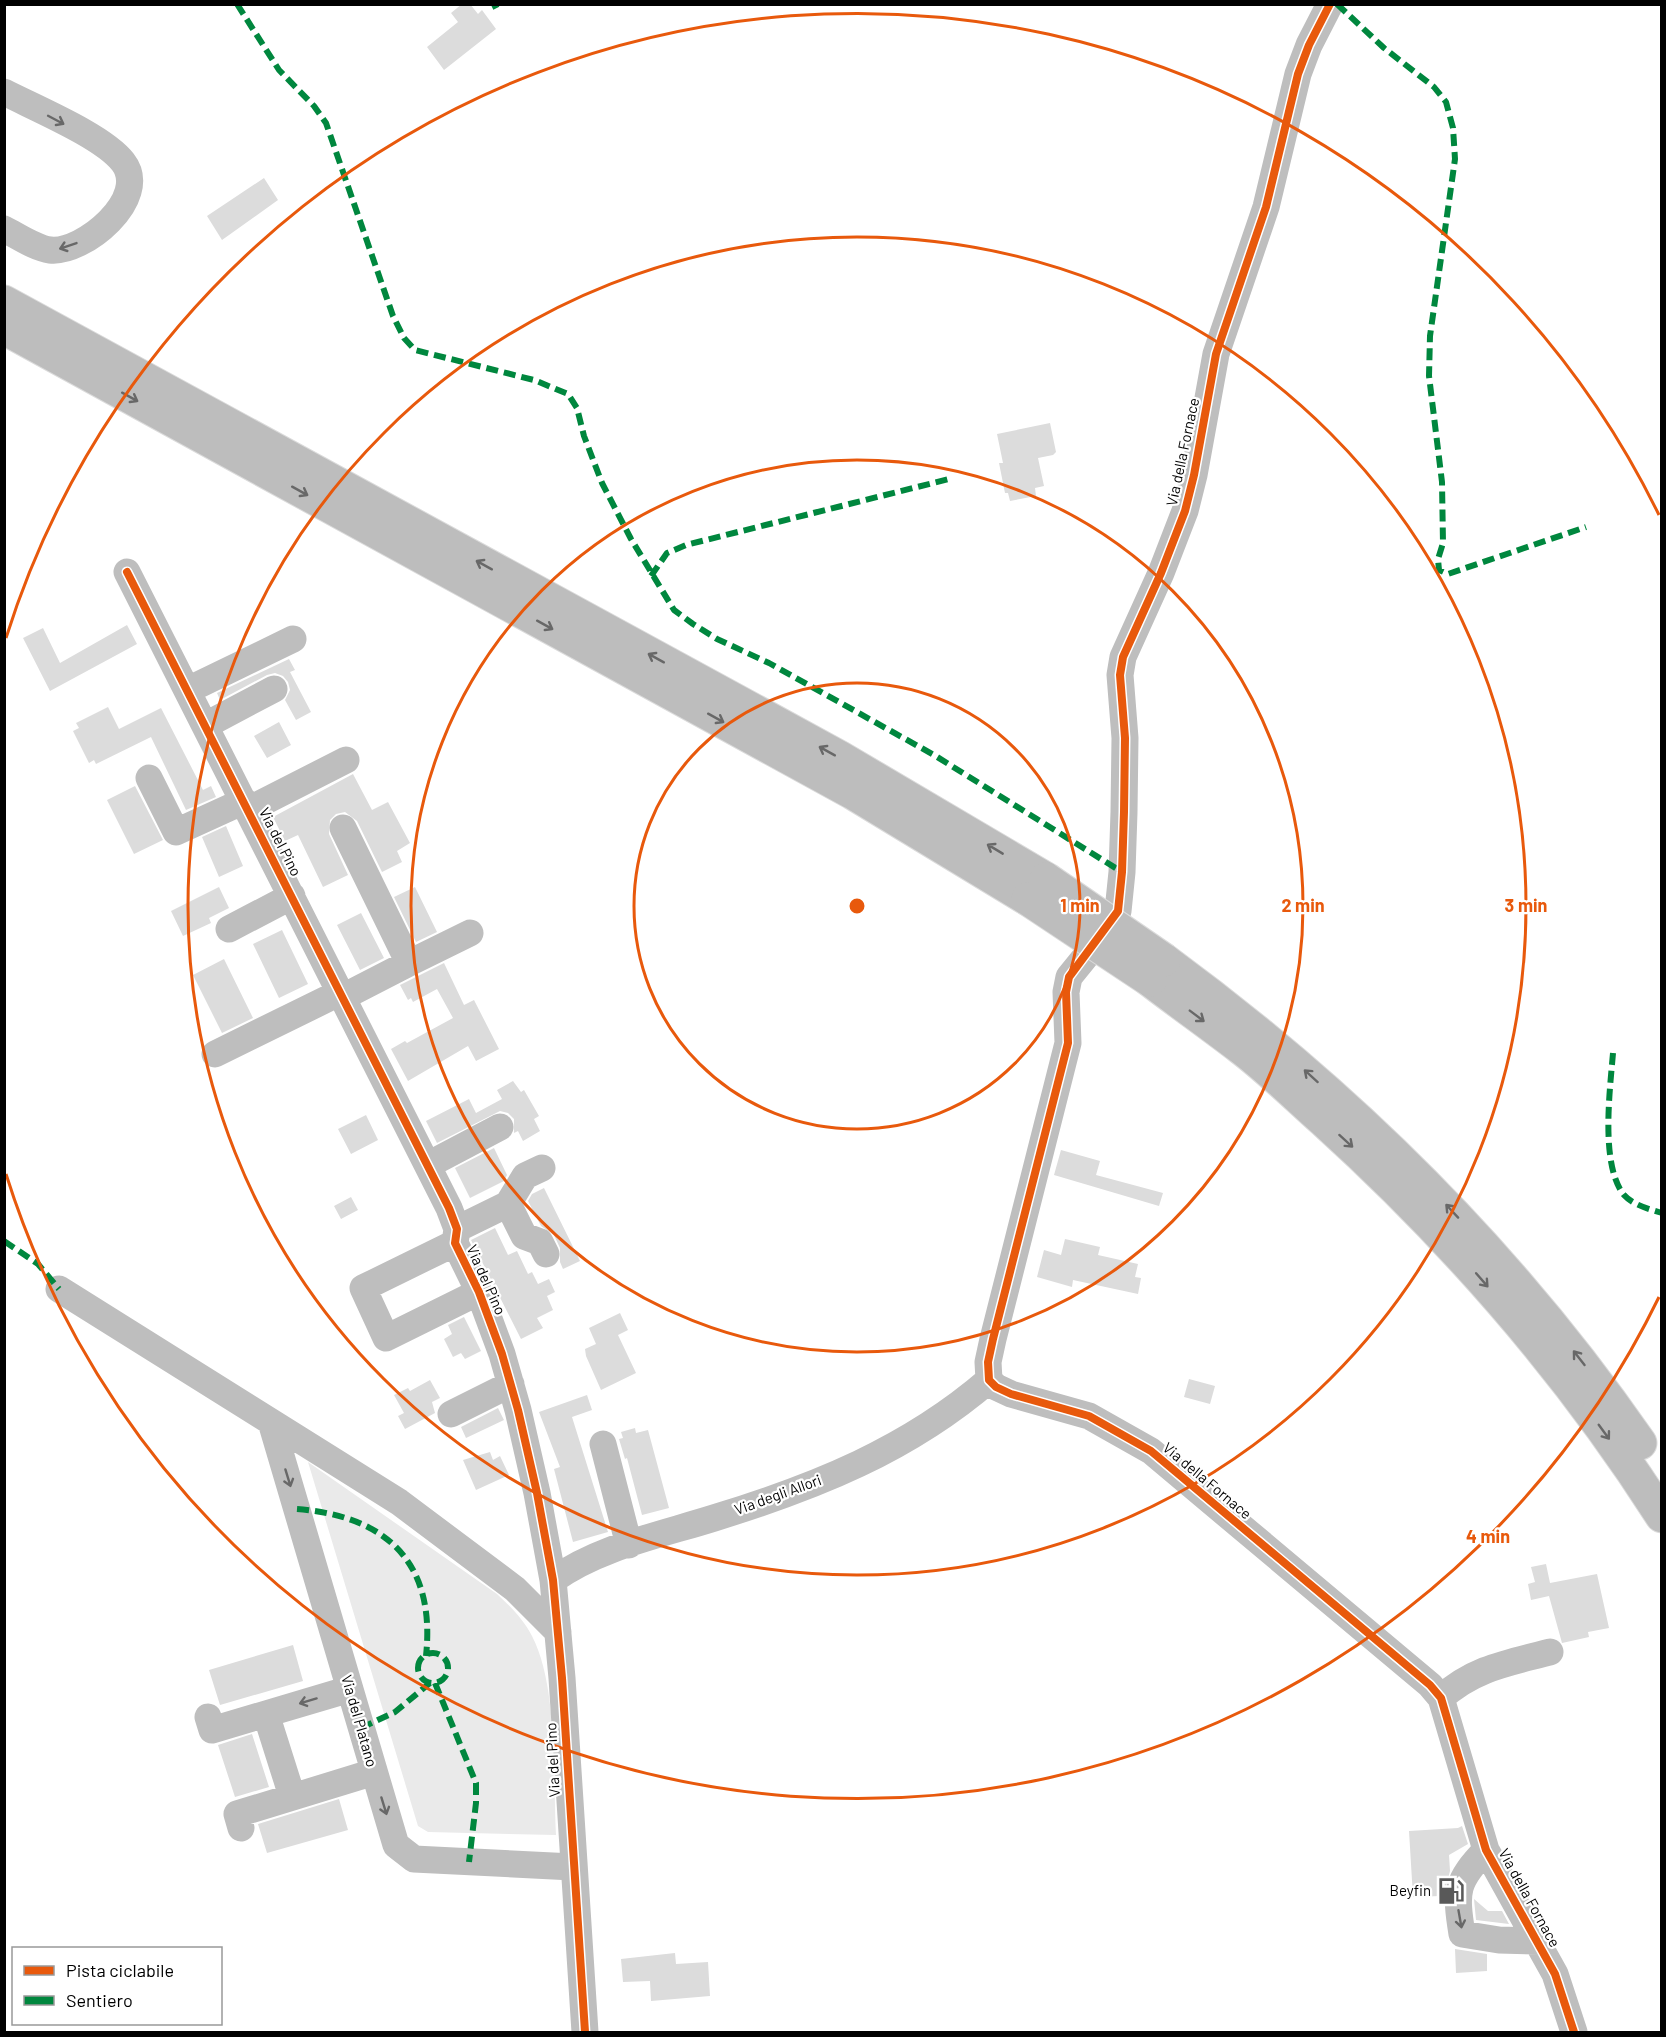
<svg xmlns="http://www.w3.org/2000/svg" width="1666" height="2037" viewBox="0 0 1666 2037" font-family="Barlow,sans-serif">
  <rect width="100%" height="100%" fill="#fff"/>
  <path fill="#eaeaea" d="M308,1462l189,132c13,12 27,26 35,42 26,50 21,142 24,199l-128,-3 -10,-6z"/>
  <path fill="#dcdcdc" d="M462,4h8l8,10 4,-4 14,19 -52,41 -17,-23 31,-25 -7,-9z
    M264,178l14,22 -56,40 -15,-24z
    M1050,423l6,29 -3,3 -15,3 6,28 -9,2 1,8 -26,5 -2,-8h-3l-6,-30h4l-6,-29z
    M127,625l10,19 -87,47 -27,-53 20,-10 17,35z
    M289,659l6,11 -5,2 21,40 -15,8 -11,-20 5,-10 -2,-8 -5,-6 -8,-3 -8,2 -47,25 -3,-7z
    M108,707l11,22 42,-21 42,82 8,-4 5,11 -30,13 -35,-73 -55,27 -2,-4 -5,3 -16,-32 6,-3 -3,-5z
    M279,722l12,23 -24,13 -13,-22z
    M353,774l19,36 16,-8 22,41 -13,8 5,11 -20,10 -25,-51 -12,-9 -9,2 -6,6 -1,14 19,41 -25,12 -25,-52 -13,6 -12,-24z
    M135,786l28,54 -29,14 -27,-54z
    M226,826l17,40 -24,11 -17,-40z
    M219,887l10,21 -20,10 2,5 -28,13 -12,-25z
    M415,887l22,45 -21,10 -22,-45z
    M361,913l23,45 -24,12 -23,-45z
    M282,930l26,54 -29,14 -26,-54z
    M224,959l29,59 -31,15 -29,-58z
    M444,963l20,42 10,-5 25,49 -23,12 -8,-15 -60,35 -17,-32 14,-8 2,2 46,-25 -16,-29 -24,13 -2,-4 -3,2 -8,-15z
    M513,1081l8,11 3,-2 15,26 -5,3 6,12 -17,10 -5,-10 -4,2v-14l-6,-6 -8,-2 -63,32 -11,-22 43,-22 7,14 26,-14 -5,-9z
    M366,1115l12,25 -27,14 -13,-25z
    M494,1148l13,27 -3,6 -34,17 -15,-30z
    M1061,1150l39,11 -4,14 67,18 -4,13 -105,-31z
    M544,1188l36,73 -17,8 -3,-7v-14l-6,-13 -13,-9 -13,-25 4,-7z
    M351,1197l7,13 -17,9 -7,-13z
    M495,1228l13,27 9,-4 11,23 4,-2 6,12 11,-5 6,13 -8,4 6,14 -16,8 6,10 -22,11 -50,-99z
    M1065,1239l35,8 -2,8 40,9 -3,13 6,1 -3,16 -65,-14 -1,7 -35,-10 7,-27 17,5z
    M620,1313l8,17 -10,5 18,38 -35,17 -15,-34 -1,-7 11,-5 -7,-16z
    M464,1317l17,34 -16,8 -4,-6 -8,4 -9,-18 8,-5 -4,-9z
    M1189,1379l26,7 -5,18 -26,-7z
    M430,1380l10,18 -8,4 3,11 -30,16 -7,-13 6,-3 -10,-18 14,-7 2,3z
    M587,1395l5,15 -20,7 36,115 -35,10 -19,-73 6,-2 -21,-55z
    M498,1408l6,12 -38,18 -5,-11z
    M635,1428l1,5 12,-3 21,78 -27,7 -15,-57 -2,1 -6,-20 4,-1 -2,-6z
    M490,1452l3,8 7,-4 9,19 -33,15 -13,-30z
    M1546,1564l4,19 47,-9 12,54 -21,4 1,5 -27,6 -13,-47 -18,4 -3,-16 7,-2 -4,-15z
    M293,1645l10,36 -83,24 -11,-35z
    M252,1734l17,53 -34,10 -17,-52z
    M339,1799l9,31 -81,23 -9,-29z
    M1462,1826l6,18 -19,11 1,16 -7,27 -3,-2 -27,1 -4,-66 49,-3z
    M1474,1899l14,12h14l7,13 -33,-4z
    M1455,1949l32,5v17l-31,2z
    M675,1953l1,11 32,-2 2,34 -59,5 -1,-20 -27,1 -2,-23z"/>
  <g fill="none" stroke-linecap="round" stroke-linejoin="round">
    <defs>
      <path id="highway" d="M4,302l835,455 207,122
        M4,328l849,465 175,106
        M1164,960c185,136 346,295 476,483
        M1150,980c30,23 61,45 91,68 29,22 55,48 82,72 129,117 245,249 339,396"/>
    </defs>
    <use href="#highway" stroke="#dbdbdb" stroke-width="35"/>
    <path stroke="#bebebe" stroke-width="27" d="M4,92c31,16 99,44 119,70 28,36 -40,92 -73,88 -15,-2 -32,-14 -46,-21
      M127,572l322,636 8,21 -2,14 24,49 23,62 16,56 19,83 16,87 9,98 23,354
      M188,690l105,-51
      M206,725l68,-36
      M149,778l27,54 68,-31
      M248,810l98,-50
      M1118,911l4,-39 2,-60 1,-74 -5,-63 3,-18 38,-84 24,-62 9,-36 22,-121 50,-147 32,-133 11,-29 21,-41
      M229,929l63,-33
      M1086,956l-17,21 -3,15 2,51 -75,296 -5,23 1,18 7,7 15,7 78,22 62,35 279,234 11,13 45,152 69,124 19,58
      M409,963l61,-30
      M343,997l66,-34 -66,-135
      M215,1054l126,-62
      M428,1165l72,-38
      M508,1204l16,32 16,6 6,12
      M457,1229l51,-25 17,-28 17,-8
      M455,1243l-92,45 23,50 93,-46
      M59,1289l340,213 116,87 43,43
      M451,1414l60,-30
      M271,1422l125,423 18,14 159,8
      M603,1444l26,101
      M553,1580c46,-33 107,-45 161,-62 101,-31 194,-68 275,-138
      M1441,1698c33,-30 67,-35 109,-46
      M266,1714l26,82
      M208,1717l4,13 138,-41
      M241,1828l-4,-14 137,-42
      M1486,1850c-30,31 -31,41 -24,84l37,6 40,1"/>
    <use href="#highway" stroke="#bdbdbd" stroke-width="33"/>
    <defs>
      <path id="highway-bridge" d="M1046,879l118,81
        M1028,899l122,81"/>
    </defs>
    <use href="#highway-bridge" stroke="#dbdbdb" stroke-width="35" stroke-linecap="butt"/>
    <use href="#highway-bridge" stroke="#bdbdbd" stroke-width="33"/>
    <path stroke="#00873e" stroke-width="6" stroke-dasharray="12 6" stroke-linecap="butt" d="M237,4l42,66 35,36 12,17 67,193 11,22 11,12 119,30 34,14 9,14 7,28 18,47 29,56 43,71 19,14 24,15 52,24 165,92 188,117
      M1337,4l47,44 50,39 12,15 7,26 2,31 -25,177 -1,40 13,106 1,61 -5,16 1,11 9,4 138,-47
      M492,7l6,-3
      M651,576l16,-23 19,-8 263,-66
      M1613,1053c-3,37 -13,112 11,142 9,10 25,14 38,18
      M4,1241l34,23 21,25
      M297,1509c90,7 139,54 129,147
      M418 1668a15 15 0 1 1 30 0a15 15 0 1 1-30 0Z
      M435,1683l41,100v20l-7,59
      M361,1728l34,-16 35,-29"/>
    <defs>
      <path id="cycleway" d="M1330,4l-21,41 -11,29 -32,133 -50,147 -22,121 -9,36 -24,62 -38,84 -3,18 5,63 -1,74 -2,60 -4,39 -49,66 -3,15 2,51 -75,296 -5,23 1,18 7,7 15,7 78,22 62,35 279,234 11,13 45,152 69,124 19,58
        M127,572l322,636 8,21 -2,14 24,49 23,62 16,56 19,83 16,87 9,98 23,354"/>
    </defs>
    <use href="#cycleway" stroke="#fff" stroke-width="11"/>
    <use href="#cycleway" stroke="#e8590c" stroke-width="8"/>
  </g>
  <defs><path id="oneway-shaft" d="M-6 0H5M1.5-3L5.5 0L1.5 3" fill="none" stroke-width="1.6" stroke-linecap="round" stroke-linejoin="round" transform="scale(1.5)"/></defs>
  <g stroke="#686868">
    <use href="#oneway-shaft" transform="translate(56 120) rotate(28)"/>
    <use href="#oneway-shaft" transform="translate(68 246) rotate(161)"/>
    <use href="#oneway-shaft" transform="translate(130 397) rotate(29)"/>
    <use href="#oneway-shaft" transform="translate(300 491) rotate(29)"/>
    <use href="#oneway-shaft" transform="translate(484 565) rotate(-151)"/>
    <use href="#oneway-shaft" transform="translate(545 625) rotate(29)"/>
    <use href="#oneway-shaft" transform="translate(656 658) rotate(-151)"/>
    <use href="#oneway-shaft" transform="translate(716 718) rotate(29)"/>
    <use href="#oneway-shaft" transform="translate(827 751) rotate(-151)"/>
    <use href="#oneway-shaft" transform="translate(995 849) rotate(-149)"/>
    <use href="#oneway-shaft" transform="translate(1197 1016) rotate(37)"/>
    <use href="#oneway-shaft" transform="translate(1311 1076) rotate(-138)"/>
    <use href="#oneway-shaft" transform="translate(1346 1141) rotate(42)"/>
    <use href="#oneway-shaft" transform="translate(1452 1211) rotate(-133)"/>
    <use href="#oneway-shaft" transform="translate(1482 1280) rotate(49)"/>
    <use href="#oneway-shaft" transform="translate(1579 1358) rotate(-128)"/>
    <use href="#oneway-shaft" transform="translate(1604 1432) rotate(54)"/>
    <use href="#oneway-shaft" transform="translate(288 1478) rotate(73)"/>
    <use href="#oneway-shaft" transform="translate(308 1701) rotate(163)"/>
    <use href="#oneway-shaft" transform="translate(384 1806) rotate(73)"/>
    <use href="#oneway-shaft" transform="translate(1460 1919) rotate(80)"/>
  </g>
  <g fill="none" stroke="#e8590c" stroke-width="3">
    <circle cx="857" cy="906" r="223"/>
    <circle cx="857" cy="906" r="446"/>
    <circle cx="857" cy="906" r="669"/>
    <path d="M1659 1297A892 892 0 0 1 6 1174M6 638A892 892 0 0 1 1659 515"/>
  </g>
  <defs>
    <symbol id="fuel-bare" viewBox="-9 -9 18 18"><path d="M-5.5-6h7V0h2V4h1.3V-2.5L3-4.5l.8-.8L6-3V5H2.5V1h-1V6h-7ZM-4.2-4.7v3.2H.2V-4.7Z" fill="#595959" stroke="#fff" stroke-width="2.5" paint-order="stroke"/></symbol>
  </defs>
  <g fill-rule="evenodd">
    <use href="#fuel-bare" x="1432" y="1872" width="38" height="38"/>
  </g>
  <g text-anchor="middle" stroke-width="4.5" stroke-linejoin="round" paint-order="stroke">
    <g font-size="15" fill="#000" stroke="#fff">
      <text transform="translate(1183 452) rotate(-78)" y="5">Via della Fornace</text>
      <text transform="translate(280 842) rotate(63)" y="5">Via del Pino</text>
      <text transform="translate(486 1280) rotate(66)" y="5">Via del Pino</text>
      <text transform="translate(1207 1481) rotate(40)" y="5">Via della Fornace</text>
      <text transform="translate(778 1495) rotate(-20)" y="5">Via degli Allori</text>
      <text transform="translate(359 1721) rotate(74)" y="5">Via del Platano</text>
      <text transform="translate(553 1760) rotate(-93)" y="5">Via del Pino</text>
      <text transform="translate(1529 1898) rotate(61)" y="5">Via della Fornace</text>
    </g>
    <g font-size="15" fill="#000" stroke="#fff" text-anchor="end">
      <text x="1431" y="1896">Beyfin</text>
    </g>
  </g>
  <circle cx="857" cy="906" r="9" fill="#e8590c" stroke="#fff" stroke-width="3"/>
  <g font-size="18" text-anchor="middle" font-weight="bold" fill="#e8590c" stroke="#fff" stroke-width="4.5" stroke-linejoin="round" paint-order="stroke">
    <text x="1080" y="912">1 min</text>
    <text x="1303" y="912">2 min</text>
    <text x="1526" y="912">3 min</text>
    <text x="1488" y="1543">4 min</text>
  </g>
  <rect width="1666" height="2037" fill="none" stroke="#000000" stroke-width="12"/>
  <rect x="12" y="1947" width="210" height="78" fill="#ffffff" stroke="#999999" stroke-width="1.5"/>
  <rect x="24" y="1966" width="30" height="9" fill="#e8590c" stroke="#999999" stroke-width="1.5"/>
  <text x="66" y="1977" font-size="18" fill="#000000">Pista ciclabile</text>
  <rect x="24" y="1996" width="30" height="9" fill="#00873e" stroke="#999999" stroke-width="1.5"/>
  <text x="66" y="2007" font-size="18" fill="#000000">Sentiero</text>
</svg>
